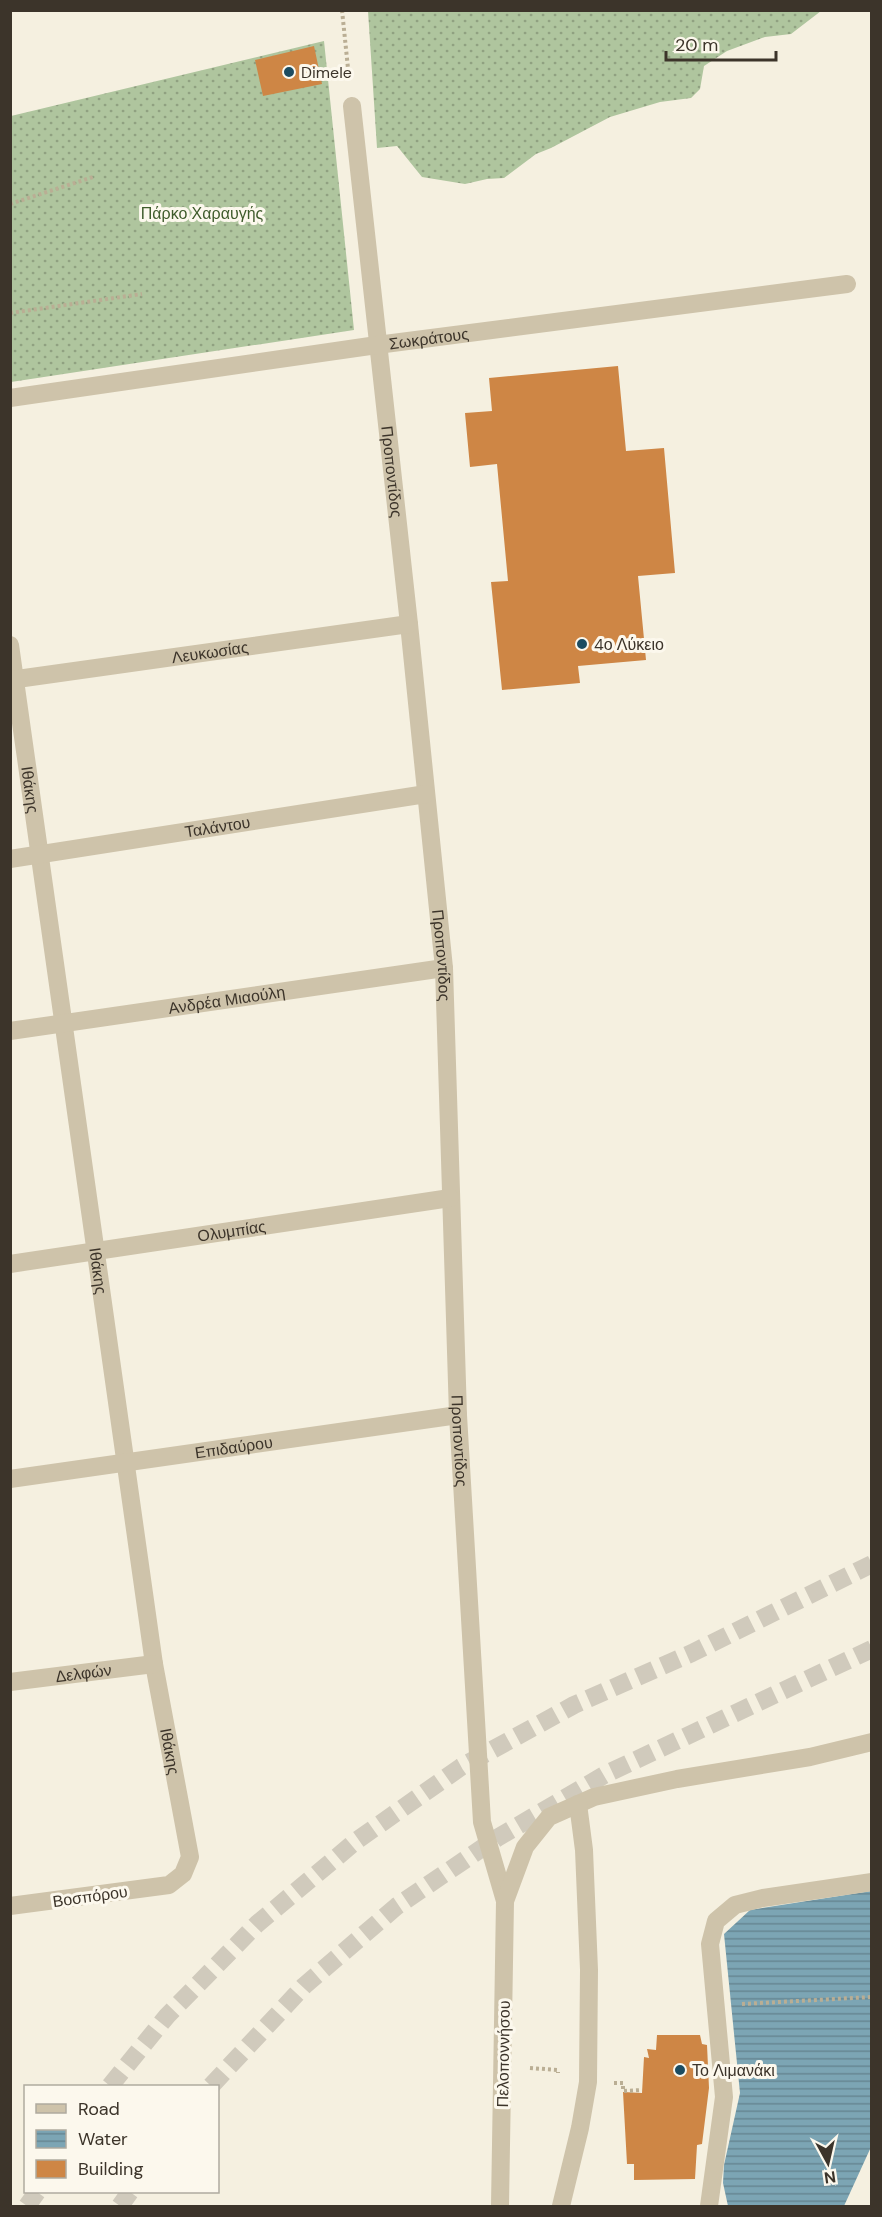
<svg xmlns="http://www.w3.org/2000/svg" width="882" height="2217" viewBox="0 0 882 2217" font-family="'DM Sans',sans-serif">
  <defs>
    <pattern id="grass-dots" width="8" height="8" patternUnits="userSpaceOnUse" patternTransform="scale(1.5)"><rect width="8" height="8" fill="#afc59e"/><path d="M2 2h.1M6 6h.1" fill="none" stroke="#90a181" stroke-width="1.8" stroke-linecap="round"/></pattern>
    <pattern id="water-rules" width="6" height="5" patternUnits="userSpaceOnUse" patternTransform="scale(1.5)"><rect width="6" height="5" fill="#7ca5b4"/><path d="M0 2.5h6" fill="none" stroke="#678793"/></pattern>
  </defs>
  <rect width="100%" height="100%" fill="#f5f0e0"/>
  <path fill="url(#grass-dots)" d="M368,11v-1l453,1 -30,23 -26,3 -38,14 -23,15 -4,23 -9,9 -31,4 -50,15 -59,31 -15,6 -32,24 -17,1 -22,5 -43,-7 -25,-31 -20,2z
    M324,41l30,289 -343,52v-266z"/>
  <path fill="url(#water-rules)" d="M871,1891v256l-27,59h-116l-5,-23 1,-18 16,-72 -16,-159 26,-24z"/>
  <path fill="#ce8645" d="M314,46l8,38 -59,12 -8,-36z
    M618,366l8,85 38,-3 11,125 -37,3 8,84 -68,6 2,17 -78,7 -11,-108 17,-1 -11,-117 -27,3 -5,-54 27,-2 -3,-33z
    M657,2035h43l2,9 5,1 2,43 -7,56 -5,1 -2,34 -61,1v-16h-7l-4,-72 19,1 2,-36 5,1 -2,-9 9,1z"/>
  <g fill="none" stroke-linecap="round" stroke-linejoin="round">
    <path stroke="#d0cabc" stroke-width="18" stroke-dasharray="18 9" stroke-linecap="butt" d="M110,2086l57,-70 90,-92 99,-83 105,-74 113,-62 118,-52 180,-89
      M211,2086l93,-100 93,-80 100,-68 109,-64 266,-125
      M27,2206l10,-14
      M120,2206l10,-14"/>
    <path stroke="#baae94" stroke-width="4" stroke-dasharray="3 3" stroke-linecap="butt" d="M342,10l7,68
      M10,204l83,-27
      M10,313l132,-19
      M742,2004l130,-7
      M530,2068l28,2v3
      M614,2083h9v8l19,-1"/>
    <g stroke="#cec3aa" stroke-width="18">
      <path id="s1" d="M352,106l57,518 35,344 14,447 24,407 23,79 -5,305"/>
      <path id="s2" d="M10,398l367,-53 470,-61"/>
      <path id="s3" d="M10,645l144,1019 36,193 -7,17 -14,11 -159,21"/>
      <path id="s4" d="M10,680l399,-56"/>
      <path id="s5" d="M10,859l416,-65"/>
      <path id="s6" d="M10,1031l434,-63"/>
      <path id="s7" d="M10,1264l440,-66"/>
      <path id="s8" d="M10,1479l448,-64"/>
      <path id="s9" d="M10,1682l144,-18"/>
      <path d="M505,1901l20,-54 24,-30 45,-20 83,-18 133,-22 62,-15"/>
      <path d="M561,2206l19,-78 8,-46 1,-112 -5,-120 -6,-46"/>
      <path d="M709,2206l15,-109 -14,-153 6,-23 19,-16 28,-7 109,-16"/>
    </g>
  </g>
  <g fill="#1c4c61" stroke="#fcf8ed" stroke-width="2">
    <circle cx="289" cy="72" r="6"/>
    <circle cx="582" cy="644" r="6"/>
    <circle cx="680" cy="2070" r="6"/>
  </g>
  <g text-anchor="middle" stroke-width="6" stroke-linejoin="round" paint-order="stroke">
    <g font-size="16" fill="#3c342a" stroke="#fcf8ed" text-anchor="start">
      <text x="301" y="78">Dimele</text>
      <text x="594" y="650">4ο Λύκειο</text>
      <text x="692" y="2076">Το Λιμανάκι</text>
    </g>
    <g font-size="16" fill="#3f5c2c" stroke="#fcf8ed">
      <text x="202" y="219">Πάρκο Χαραυγής</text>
    </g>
    <g font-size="16" fill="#3c342a" stroke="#fcf8ed">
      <text dy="6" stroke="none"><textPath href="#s2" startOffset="423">Σωκράτους</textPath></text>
      <text dy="6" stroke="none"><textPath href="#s1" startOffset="368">Προποντίδος</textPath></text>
      <text dy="6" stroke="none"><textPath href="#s4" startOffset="202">Λευκωσίας</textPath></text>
      <text dy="6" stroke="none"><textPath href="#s3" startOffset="146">Ιθάκης</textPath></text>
      <text dy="6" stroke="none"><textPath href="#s5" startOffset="210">Ταλάντου</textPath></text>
      <text dy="6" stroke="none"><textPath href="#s1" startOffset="854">Προποντίδος</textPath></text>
      <text dy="6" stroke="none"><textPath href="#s6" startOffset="219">Ανδρέα Μιαούλη</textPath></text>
      <text dy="6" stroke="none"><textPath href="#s7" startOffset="224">Ολυμπίας</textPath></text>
      <text dy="6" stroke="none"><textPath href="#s3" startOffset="632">Ιθάκης</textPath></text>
      <text dy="6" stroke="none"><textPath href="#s1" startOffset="1340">Προποντίδος</textPath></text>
      <text dy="6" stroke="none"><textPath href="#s8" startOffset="226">Επιδαύρου</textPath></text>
      <text dy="6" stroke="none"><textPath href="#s9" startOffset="74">Δελφών</textPath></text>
      <text dy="6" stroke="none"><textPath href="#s3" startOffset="1118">Ιθάκης</textPath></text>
      <text transform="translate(90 1896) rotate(-8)" y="6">Βοσπόρου</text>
      <text transform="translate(503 2054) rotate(-89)" y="6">Πελοποννήσου</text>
    </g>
  </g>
  <rect width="882" height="2217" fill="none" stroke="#3c342a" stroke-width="24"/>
  <rect x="24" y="2085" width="195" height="108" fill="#fcf8ed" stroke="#afaa9f" stroke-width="1.5"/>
  <rect x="36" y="2104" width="30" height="9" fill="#cec3aa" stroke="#afaa9f" stroke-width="1.5"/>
  <text x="78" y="2115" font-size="18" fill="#3c342a">Road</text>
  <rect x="36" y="2130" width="30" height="18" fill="url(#water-rules)" stroke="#afaa9f" stroke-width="1.5"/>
  <text x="78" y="2145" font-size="18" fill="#3c342a">Water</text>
  <rect x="36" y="2160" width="30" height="18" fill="#ce8645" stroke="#afaa9f" stroke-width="1.5"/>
  <text x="78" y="2175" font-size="18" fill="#3c342a">Building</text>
  <g transform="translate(828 2163) rotate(172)" stroke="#fcf8ed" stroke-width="4.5" paint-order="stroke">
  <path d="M0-4.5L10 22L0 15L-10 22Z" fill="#3c342a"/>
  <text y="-9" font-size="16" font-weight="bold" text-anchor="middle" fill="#3c342a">N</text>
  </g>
  <path d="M666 51v9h110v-9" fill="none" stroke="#3c342a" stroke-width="3"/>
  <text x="675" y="51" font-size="18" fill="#3c342a" stroke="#fcf8ed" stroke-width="4.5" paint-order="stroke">20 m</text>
</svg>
